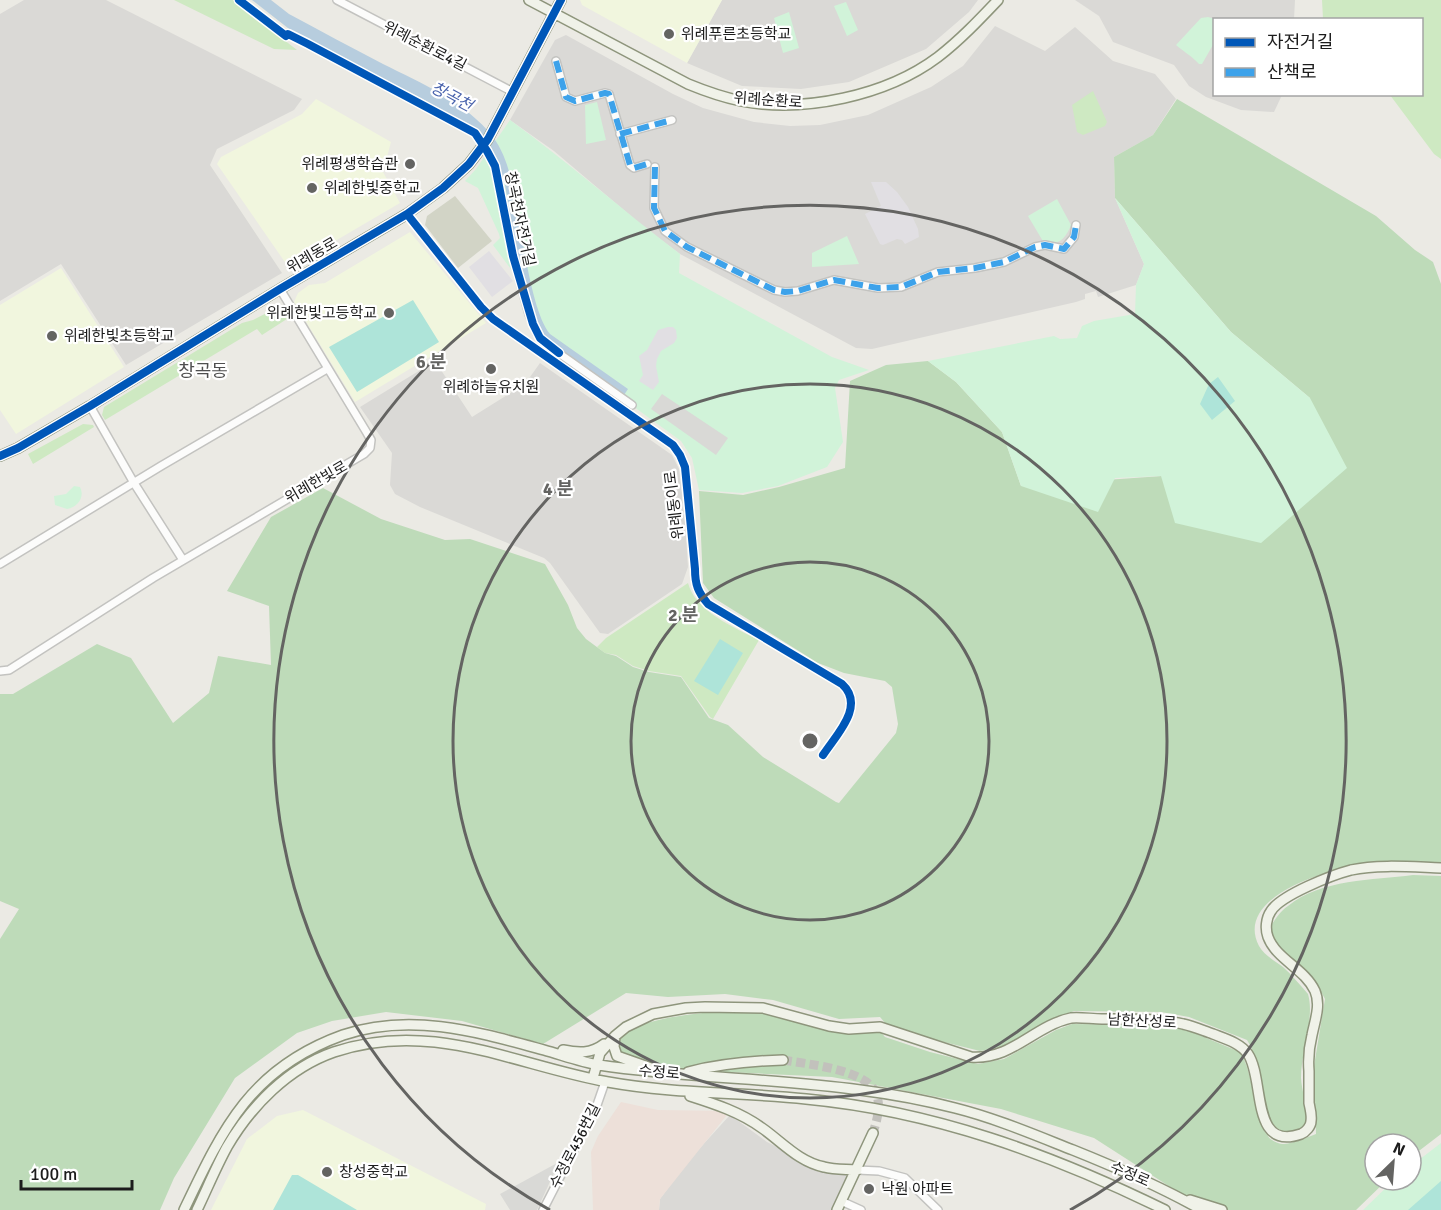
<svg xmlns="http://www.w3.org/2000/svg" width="1441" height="1210" viewBox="0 0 1441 1210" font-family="Signika,'Noto Sans KR',sans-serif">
  <rect width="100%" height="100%" fill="#ebeae4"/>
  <path fill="#dad9d6" d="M24,0h82l196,99 -8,11 -77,39 -7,16 72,108 -156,92 -65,-101 -61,37v-287z
    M722,0h256l-9,12 -43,37 -77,33 -48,7 -59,-3 -55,-23z
    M1075,0h220l-1,19 -80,1v74l68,1 -8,17 -33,-2 -35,-13 -17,-11 -15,-21 -61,-23 -14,-26z
    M995,26l50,25 30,-24 38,34 42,13 21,25 -23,36 -39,22 1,41 29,66 -8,21 -38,12 -2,-6 -11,3v5l-9,3 -204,47 -16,-1 -176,-94 -35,-26 -91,-77 -44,-31 45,-80 11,-5 107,59 30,14 51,14 36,4 30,-1 48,-10 63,-28 32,-21z
    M435,361l37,56 53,-33 15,-21 132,92 7,14 6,52 3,46 -6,17 -74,50 -8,-1 -50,-70 -6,-5 -124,-51 -25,-13 -5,-9 2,-32 -32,-46z
    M730,1115l37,27 22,11 65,19 -19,38h-176l1,-11 29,-39z"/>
  <path fill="#ede0d9" d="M621,1102l37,8 72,1 -70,88 -1,11h-66l-2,-58 7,-16z"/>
  <path fill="#f1f6de" d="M580,0h142l-35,63 -105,-58z
    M316,99l75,43 -8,30 17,31 -111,65 -72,-104 4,-7 81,-43z
    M410,232l76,91 -131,79 -61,-100 4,-9 11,-8 16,-2z
    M61,268l63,99 -108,67 -16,-24v-105z
    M303,1110l183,94 -1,6h-274l36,-71 30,-23z"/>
  <path fill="#d2d4c6" d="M455,196l37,45 -34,27 -33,-43 2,-9z"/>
  <path fill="#cee9c2" d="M174,0h59l64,50 -23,-1z
    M1322,0h119v159l-7,-5 -44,-59 32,-1v-74l-99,-1z
    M1093,91l14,31 -2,4 -22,9 -6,-3 -5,-27z
    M280,306l6,4 4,7 -28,18 -5,-6 -152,91 -3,-5 2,-8 138,-84 11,-3z
    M83,424l10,1 1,2 -61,37 -5,-10z
    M688,583c7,28 47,45 71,57l-46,79 -3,-2 -29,-41 -32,-5 -16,-5 -17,-11 -11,-2 -8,-6 9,-9z"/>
  <path fill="#bedbb9" d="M1177,99l199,117 39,34 18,12 8,22v579c-23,-1 -46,-2 -69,0 -34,3 -140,31 -113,83 5,9 16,15 24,21 9,8 17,18 25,27 7,24 -7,57 -7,84 1,17 9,33 3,51 -4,1 -10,4 -14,4 -5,0 -13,-4 -16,-8 -14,-19 -11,-61 -27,-85l-58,-23 -28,-5 -87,-1 -16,6 -52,29 -26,5 -48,-12 -46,-15 -6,-7 -41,2 -66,-19 -48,-6 -57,3 -42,-4 -83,51 -81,-23 -76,-9 -54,9 -35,12 -62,45 -61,100 -14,32h-160v-271l19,-30 -19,-8v-207h13l84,-50 34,14 42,65 36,-30 9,-37 53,9 -2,-59 -42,-15 44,-74 52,-29 58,31 64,21 25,-1 75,25 23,41 9,23 9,11 19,14 11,3 17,11 16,5 32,5 28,41 19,7 35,32 73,45 3,1 57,-70 2,-9 -6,-37 -7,-6 -41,-8 -26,-10 -104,-65 -11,-15 -4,-92 44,4 36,-8 66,-19 5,-87 36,-16 42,-4 28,21 46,50 19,54 141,-10 148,-78 -79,-66 -116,-134 -1,-41 39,-22z
    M1413,875l28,1v258l-30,23v-13h-36v36h12l-31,30h-150l-112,-72 -93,-29 -169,-32 -167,-8 -40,-7 -10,-10c2,-5 4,-13 8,-17 22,-21 118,-28 148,-22 7,1 14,6 21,8 34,10 52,12 87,9l6,7 45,15 48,12 26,-5 52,-29 16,-6 87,1 28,5 53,22c15,23 13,67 28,84 3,5 11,8 16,8 10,-1 22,-6 32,-10l-2,-68 11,-67 -8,-15 -11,-12 -31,-30 -5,-15c5,-7 10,-16 18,-21 33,-27 85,-26 125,-31z"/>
  <path fill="#d1f3d9" d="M846,2l12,28 -11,6 -13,-30z
    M789,12l10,36 -16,5 -9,-35z
    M1208,17l7,2 -1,24 -12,21h-3c-7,-8 -15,-12 -23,-19l25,-27z
    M597,102l9,38 -20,4 -1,-39z
    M510,120c58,42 112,90 170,134l-1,19 153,84 37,13 -30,10 -4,8 8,54 -16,25 -49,19 -36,7 -43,-3 -7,-32 -11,-17 -145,-105 -11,-24 -6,-32 -26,-35 7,-7 -1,-4 -21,-46 -13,-7 11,-12z
    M1115,198l116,134 79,66 37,70 -86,75 -86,-20 -14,-47 -46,2 -17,34 -77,-26 -19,-54 -46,-50 -28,-21 126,-25 6,3 17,-1 5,-12 12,-5 41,-7 1,-29 8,-21z
    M1057,199l14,26c-5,13 -12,21 -27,18l-16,-27z
    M847,236l12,28 -47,3v-14z
    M74,486l6,1c5,10 -2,20 -13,22l-12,-4 -1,-9 12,-2z
    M1441,1143v67h-78l31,-30h17v-14z"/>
  <path fill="#aee4d9" d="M413,300l26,42 -82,50 -28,-45z
    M1218,377l17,24 -23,19 -12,-16 9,-20z
    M720,639l23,14 -25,42 -24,-14z
    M292,1175h6l59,35h-84z
    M1441,1181v29h-33z"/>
  <path fill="#d9d9d6" d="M662,394l66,44 -12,17 -65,-46z
    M559,1162l-22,48h-27l-10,-16z"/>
  <path fill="#e1dfe3" d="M871,182h15l11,10 11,15 10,22 1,8 -14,7 -3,-4 -5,-1 -14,6 -3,-1 -15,-30 16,-8z
    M489,251l24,30 -21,16 -23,-30z
    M668,327h5l3,3 1,8 -3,5 -13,8 -4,8 -1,7 3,16 -6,8 -14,-9 4,-6 -4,-19 8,-6 11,-20z"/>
  <path fill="#b7cdde" d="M252,0h19l18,14c32,17 63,34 94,50 38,19 83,38 110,73 17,23 21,55 26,83 5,27 14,94 31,114l78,55 -4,6 -76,-55 -9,-11 -6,-14 -17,-60 -11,-71 -14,-37 -15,-16 -55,-33 -128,-66z"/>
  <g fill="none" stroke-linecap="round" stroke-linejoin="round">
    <path stroke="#c2c1bc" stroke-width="9" stroke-dasharray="9 4.5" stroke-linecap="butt" d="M783,1060c23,4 80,9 92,31 7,13 2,29 -2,42"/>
    <defs>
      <path id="street" d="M337,0l176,92
        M556,61l10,36 9,4 30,-8 4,1 21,71 4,3 13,-4
        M620,134l52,-14
        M487,151l8,15 18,90 16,58 8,19 9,11 86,61
        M655,167l-1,41 11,23 22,16 87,43 11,2 13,-1 36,-11 44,8 23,-1 37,-15 37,-4 29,-6 31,-15 10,-2 19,4 10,-12 2,-12
        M407,214l74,93 12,12 180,126 7,10 5,12 10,102c0,16 3,23 13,35l134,80c24,22 -6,51 -19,71
        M90,406l44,77 49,77
        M0,564l161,-98 166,-97
        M0,671l9,-1 144,-92 211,-124 6,-6 1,-8 -4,-7 -87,-144
        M857,1170l22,1 26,7 33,32
        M841,1201l20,9
        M543,1210l54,-105 8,-23"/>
      <path id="secondary" d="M529,0l159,84c17,7 34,13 53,17 63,12 145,-5 197,-44 22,-17 41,-37 60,-57
        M0,456l18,-8 72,-42 190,-117 127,-75 36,-26 26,-24 19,-25 73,-139
        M615,1036l-1,11 3,9 34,12
        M563,1050c15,3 28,4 41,-6
        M688,1072c31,-8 62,-11 95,-12
        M593,1078l7,-25 15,-17 11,-9 27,-13 33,-6 19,-1 58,1 66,18 20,3 31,-2 91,30c41,3 63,-31 100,-39 9,-1 21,1 31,1 27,0 55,-1 81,5 10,2 21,7 30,10 13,5 27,9 35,20 17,25 2,98 53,80 5,-2 10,-8 10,-13 1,-6 -1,-13 -2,-18 0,-11 0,-22 0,-32 -1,-12 0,-24 3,-36 3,-15 9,-30 3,-44 -10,-22 -39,-32 -47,-54 -3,-8 -2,-19 3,-26 10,-16 61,-36 80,-41 28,-6 61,-3 90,-2
        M690,1096c25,8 50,16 72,32 20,14 37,34 62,39 11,3 22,2 33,3
        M1190,1200l32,10
        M184,1210c39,-82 67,-142 159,-175 68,-23 135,-3 201,15 18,5 37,12 55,15 86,13 175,13 261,25 32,4 64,10 95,18 40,10 80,27 118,42 45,18 88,37 129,60
        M197,1210c10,-21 19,-43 30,-63 24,-41 61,-79 107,-95 98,-33 180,13 274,30 66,12 132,10 198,17 127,12 245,55 359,111
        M837,1210l36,-77"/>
    </defs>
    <use href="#street" stroke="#c3c3c0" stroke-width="10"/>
    <use href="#secondary" stroke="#8e957c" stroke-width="12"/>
    <use href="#street" stroke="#fcfcfb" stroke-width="7"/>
    <use href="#secondary" stroke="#f0f2e9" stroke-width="9"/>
    <path stroke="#3da2ea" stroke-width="6" stroke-dasharray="12 6" stroke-linecap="butt" d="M556,61l10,36 9,4 30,-8 4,1 21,71 4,3 13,-4
      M620,134l52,-14
      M655,167l-1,41 11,23 22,16 87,43 11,2 13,-1 36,-11 44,8 23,-1 37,-15 37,-4 29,-6 31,-15 10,-2 19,4 10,-12 2,-12"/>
    <defs>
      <path id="cycleway" d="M239,0l47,36 2,-2 20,10 167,89 12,18 8,15 18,90 20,68 7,14 19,15
        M407,214l74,93 12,12 180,126 7,10 5,12 10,102c0,16 3,23 13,35l134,80c24,22 -6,51 -19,71
        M0,456l18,-8 72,-42 190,-117 127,-75 36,-26 26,-24 19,-25 73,-139"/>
    </defs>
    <use href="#cycleway" stroke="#fff" stroke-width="11"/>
    <use href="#cycleway" stroke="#0057b8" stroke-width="8"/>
  </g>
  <g fill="none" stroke="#646462" stroke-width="3">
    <circle cx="810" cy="741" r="179"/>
    <circle cx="810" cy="741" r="357"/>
    <path d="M550 1210A536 536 0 1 1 1070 1210"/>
  </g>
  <g fill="#646462" stroke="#fff" stroke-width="2">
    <circle cx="669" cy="34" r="6"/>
    <circle cx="410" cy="164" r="6"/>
    <circle cx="312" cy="188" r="6"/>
    <circle cx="389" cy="313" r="6"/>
    <circle cx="52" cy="336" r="6"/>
    <circle cx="491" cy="369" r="6"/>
    <circle cx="327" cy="1172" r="6"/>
    <circle cx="869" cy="1189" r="6"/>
  </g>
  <g text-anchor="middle" stroke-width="4.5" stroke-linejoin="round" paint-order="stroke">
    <g font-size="15" fill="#1c1c1c" stroke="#fff" text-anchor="start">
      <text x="681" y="39">위례푸른초등학교</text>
      <text x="398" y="169" text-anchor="end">위례평생학습관</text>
      <text x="324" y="193">위례한빛중학교</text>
      <text x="377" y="318" text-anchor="end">위례한빛고등학교</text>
      <text x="64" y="341">위례한빛초등학교</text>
      <text x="491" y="392" text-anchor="middle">위례하늘유치원</text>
      <text x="339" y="1177">창성중학교</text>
      <text x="881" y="1194">낙원 아파트</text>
    </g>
    <g font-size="15" fill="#1c1c1c" stroke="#fff">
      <text transform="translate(425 46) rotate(27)" y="5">위례순환로4길</text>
      <text transform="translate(768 100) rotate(4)" y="5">위례순환로</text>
      <text transform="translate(520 219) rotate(78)" y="5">창곡천자전거길</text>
      <text transform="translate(312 255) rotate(-30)" y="5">위례동로</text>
      <text transform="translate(316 482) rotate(-30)" y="5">위례한빛로</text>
      <text transform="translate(674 505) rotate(-97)" y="5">위례동이로</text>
      <text transform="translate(1142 1021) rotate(3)" y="5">남한산성로</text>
      <text transform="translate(659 1072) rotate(5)" y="5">수정로</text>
      <text transform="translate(575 1146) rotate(-63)" y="5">수정로456번길</text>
      <text transform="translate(1130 1174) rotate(23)" y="5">수정로</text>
    </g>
    <g font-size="16" font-style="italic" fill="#4862ac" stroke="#fff">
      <text transform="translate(452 96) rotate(28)" y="6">창곡천</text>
    </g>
    <g font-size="18" fill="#4f4f4f" stroke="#fff">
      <text x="203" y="377">창곡동</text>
    </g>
  </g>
  <circle cx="810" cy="741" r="9" fill="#646462" stroke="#fff" stroke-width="3"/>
  <g font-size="18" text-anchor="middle" font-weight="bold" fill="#646462" stroke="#fff" stroke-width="4.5" stroke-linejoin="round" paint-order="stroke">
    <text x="431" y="368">6 분</text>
    <text x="558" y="495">4 분</text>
    <text x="683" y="621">2 분</text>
  </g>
  <rect x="1213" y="18" width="210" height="78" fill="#ffffff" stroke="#a4a4a4" stroke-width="1.5"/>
  <rect x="1225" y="38" width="30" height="9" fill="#0057b8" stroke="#a4a4a4" stroke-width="1.5"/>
  <text x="1267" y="48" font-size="18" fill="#1c1c1c">자전거길</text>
  <rect x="1225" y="68" width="30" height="9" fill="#3da2ea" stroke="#a4a4a4" stroke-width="1.5"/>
  <text x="1267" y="78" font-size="18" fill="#1c1c1c">산책로</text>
  <g transform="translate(1393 1162) rotate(25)"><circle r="28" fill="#ffffff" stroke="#a4a4a4" stroke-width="1.5"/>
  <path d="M0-4.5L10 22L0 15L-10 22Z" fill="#646462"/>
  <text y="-9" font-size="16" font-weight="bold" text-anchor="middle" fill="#1c1c1c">N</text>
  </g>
  <path d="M21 1180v9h111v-9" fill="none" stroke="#1c1c1c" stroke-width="3"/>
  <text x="30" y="1180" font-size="18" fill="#1c1c1c" stroke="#ffffff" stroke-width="4.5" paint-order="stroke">100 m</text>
</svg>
